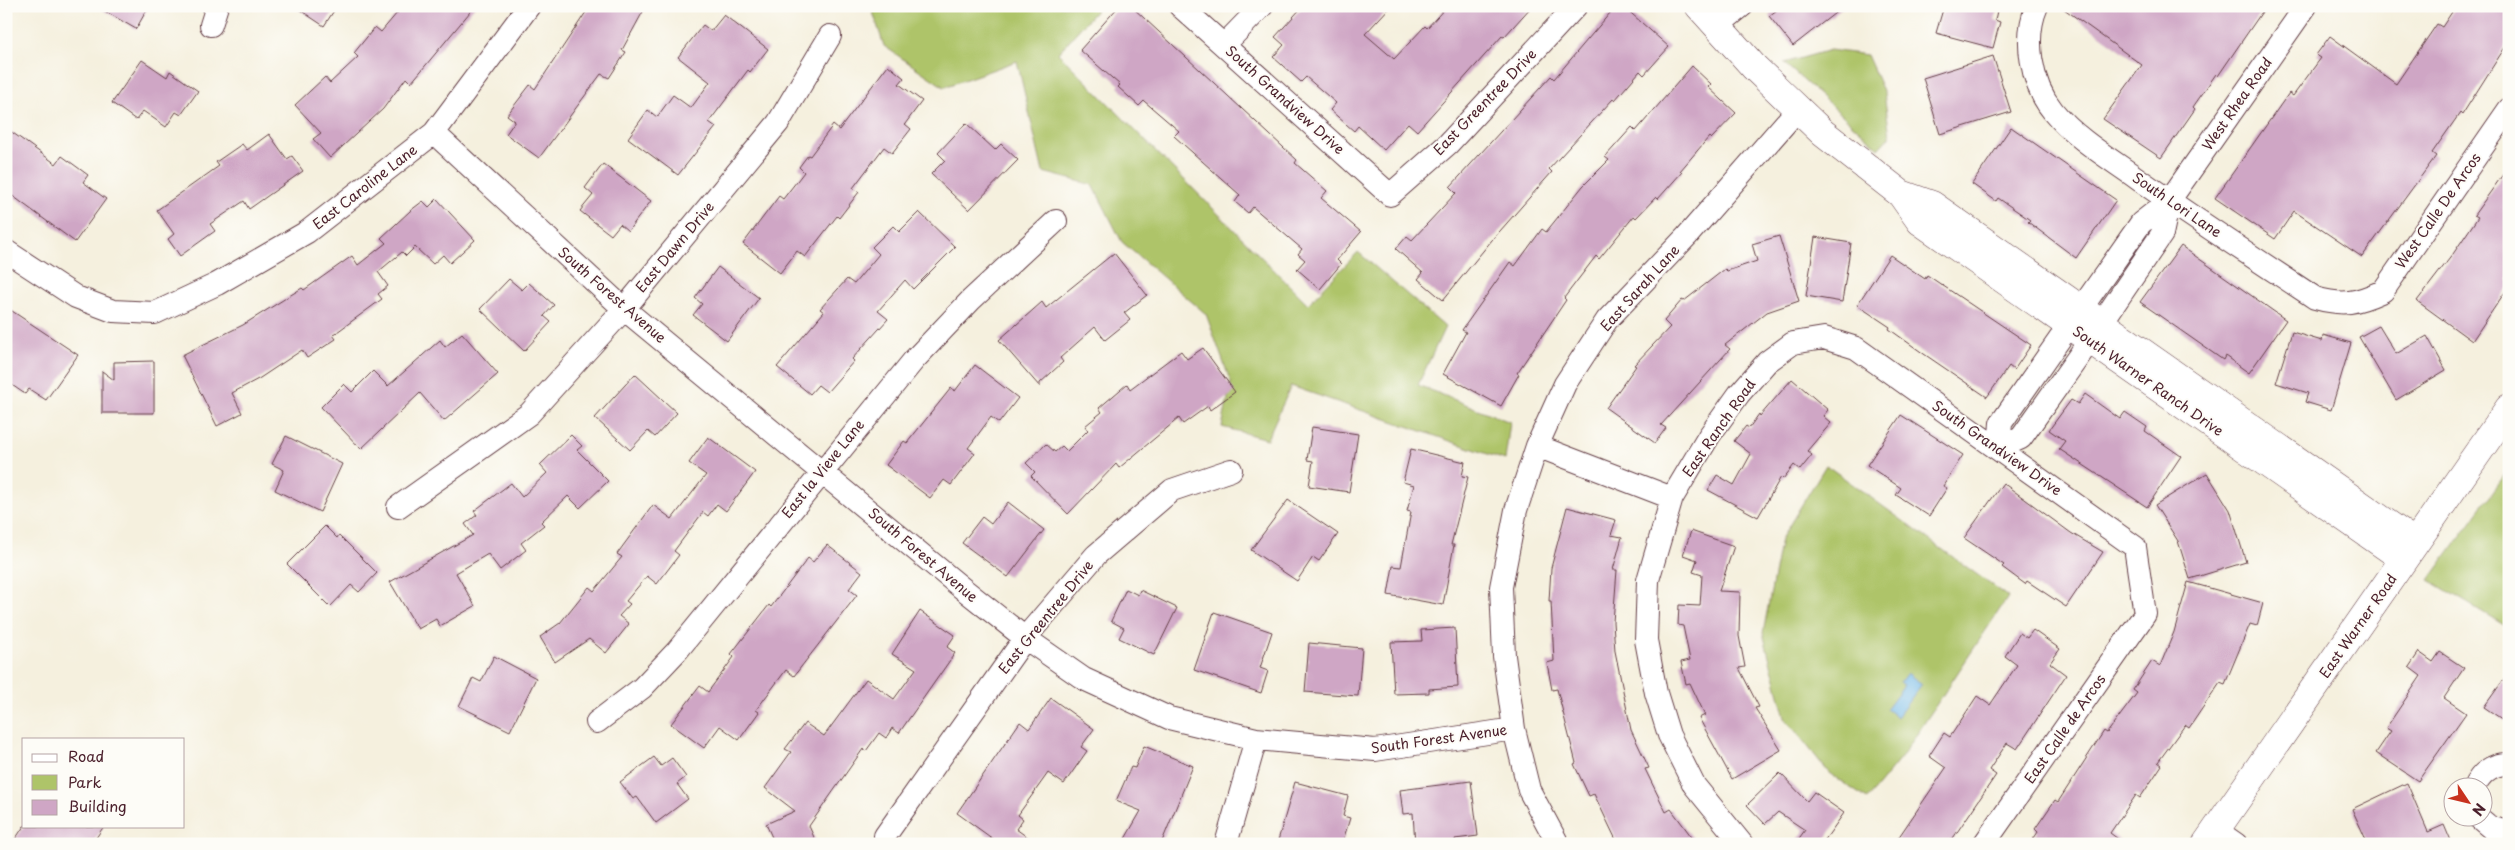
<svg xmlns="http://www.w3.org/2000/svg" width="2515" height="850" viewBox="0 0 2515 850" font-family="'Playpen Sans',sans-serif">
  <rect width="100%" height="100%" fill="#fdfcf7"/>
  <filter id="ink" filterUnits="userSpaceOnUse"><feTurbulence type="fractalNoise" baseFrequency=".02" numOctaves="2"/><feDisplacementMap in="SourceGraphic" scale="10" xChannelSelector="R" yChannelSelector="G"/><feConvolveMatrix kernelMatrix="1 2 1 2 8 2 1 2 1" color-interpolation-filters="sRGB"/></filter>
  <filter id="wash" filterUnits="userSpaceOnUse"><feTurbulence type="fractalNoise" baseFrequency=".0096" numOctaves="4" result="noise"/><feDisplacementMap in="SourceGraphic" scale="20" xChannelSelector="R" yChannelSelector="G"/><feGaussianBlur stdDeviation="1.12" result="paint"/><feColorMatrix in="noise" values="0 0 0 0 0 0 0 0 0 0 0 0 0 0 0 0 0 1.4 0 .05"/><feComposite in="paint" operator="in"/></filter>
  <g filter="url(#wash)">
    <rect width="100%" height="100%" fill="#f5f0de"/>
    <path fill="#aec469" stroke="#7c724a" d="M871,6h229l-42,47 250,251 50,-52 87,75 -27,58 92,37 -5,38 -214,-74 -24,53 -45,-12 9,-44 -25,-69 -84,-72 -29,-57 -50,-13 -26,-111 -73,26 -60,-41z
      M1830,50l37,5 17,38 6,43 -11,12 -95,-85z
      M1826,465l182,132 -107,161 -34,41 -38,-26 -44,-55 -22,-85 18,-94z
      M2509,469v159l-80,-48z"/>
    <path fill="#70b8e8" stroke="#5d6c8a" d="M1907,673l15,11 -25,33 -11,-8 18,-24 -4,-3z"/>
    <g id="blocks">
      <path fill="#cfa6c5" d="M96,6h53l-13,23z
        M294,6h43l-13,20z
        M403,6h72l-64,77 -5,-5 -23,31 -53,49 -17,-19 8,-6 -26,-28 30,-28 5,6 28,-26 -4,-4 21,-26 6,5z
        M590,6h56l-24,44 4,2 -17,26 -8,-4 -62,84 -33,-24 9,-13 -8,-6 23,-30 5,4z
        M1119,6h12l166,154 -2,3 32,28 -6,7 40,34 -24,28 4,4 -21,25 -23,-20 8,-9 -7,-6 4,-5 -49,-42 -5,6 -13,-11 5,-7 -66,-59 5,-5 -35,-30 -5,5 -21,-19 2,-2 -40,-35z
        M1303,6h88l-26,28 29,25 31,-33 2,2 20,-22h85l-28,31 -2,-1 -85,95 -9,-8 -24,27 -26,-24 -4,5 -24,-21 6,-7 -30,-26 -5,5 -28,-25 11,-12 -9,-8z
        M1616,6h7l46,41 -25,28 -4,-4 -25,29 -2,-1 -64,70 3,3 -60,68 -49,60 -25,-21 5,-6 -27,-24 11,-13 5,4 44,-47 -6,-6 101,-111 3,3z
        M1782,6h62l-51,40 -24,-30z
        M1944,6h54l-3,14 5,2 -7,26 -57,-15z
        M2060,6h206l-48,70 -2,-2 -23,33 2,2 -34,49 -58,-39 39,-54z
        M2456,6h53v35l-47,74 -2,-2 -28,40 4,3 -74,101 -68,-46 -19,28 -60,-41 74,-105 4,3 28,-38 -5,-3 14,-19 66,48 41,-60 5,3z
        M724,15l44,34 -18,23 -2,-2 -39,52 7,5 -38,48 -50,-37 20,-28 9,7 16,-22 18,13 19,-26 -32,-25 25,-32 8,6z
        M1993,56l18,56 -71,22 -17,-56z
        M142,60l25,17 3,-6 28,20 -17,24 -5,-3 -10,15 -23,-16 -7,9 -24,-17z
        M888,65l16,13 -5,6 23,17 -17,23 6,5 -19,24 -8,-6 -31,41 6,4 -20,26 -2,-2 -32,41 -8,-6 -17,22 -37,-29 36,-48 4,3 21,-27 -5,-5 9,-12 2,1 23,-31 6,5z
        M1692,66l19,18 -3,3 28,26 -25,26 -2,-2 -29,34 2,1 -24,27 -2,-2 -20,21 -2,-2 -35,43 -3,-3 -32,42 2,2 -49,73 2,1 -18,32 -58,-32 23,-42 -4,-2 48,-68 5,4 27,-37 4,3 37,-46 26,-26 -4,-3 27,-30 4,4z
        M966,123l29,27 6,-6 17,16 -49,50 -38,-36 14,-14 -7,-7z
        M2011,127l105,73 -40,58 -48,-36 2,-2 -32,-22 -2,3 -24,-17z
        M6,128l50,36 6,-8 26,19 -5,7 23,17 -31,43 -69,-51z
        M269,134l18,25 5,-3 11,15 -54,38 -5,-8 -34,23 5,7 -35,25 -12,-17 6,-5 -17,-24 62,-44 -3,-4 26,-18 5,6z
        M603,164l48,37 -23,30 -8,-7 -9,11 -31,-24 13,-16 -8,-7z
        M2509,166v120l-37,55 -55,-40 36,-47 25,-37 -4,-2z
        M437,199l38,41 -25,23 -7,-8 -10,9 -18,-17 -9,9 -4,-4 -24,20 10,14 -10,8 4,5 -49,36 3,4 -29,19 -5,-8 -42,28 -28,15 10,20 -25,13 -35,-71 61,-30 59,-37 2,2 48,-34 6,9 28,-22 -5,-5 29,-27 13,-10 6,6z
        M919,212l36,35 -42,42 -8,-9 -27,31 10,8 -36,40 2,2 -27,31 -9,-7 -8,9 -33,-27 47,-55 -4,-3 27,-30 7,5 25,-30 -7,-7 21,-21 6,6z
        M1779,236l20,65 -32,11 -42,33 5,4 -69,76 5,3 -11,15 -49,-35 30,-42 -2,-1 36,-38 -6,-6 18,-21 2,1 41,-32 2,2 30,-10 -5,-17z
        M1815,237l36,6 -9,59 -36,-6z
        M2181,246l105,74 -37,53 -24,-17 -2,4 -83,-58z
        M1114,253l33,42 -23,18 6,7 -25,20 -10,-13 -35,31 3,4 -23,21v4l-41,-47 43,-38 4,6z
        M1890,255l35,24 2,-4 104,70 -17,25 -5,-4 -22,31 -63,-43 -35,-25 1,-2 -33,-22z
        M718,267l41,31 -32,43 -34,-26 9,-11 -7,-6z
        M509,279l13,11 7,-7 25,22 -10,11 7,6 -27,29 -44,-42z
        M6,307l72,48 -32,45 -17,-11 -4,5 -19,-13z
        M2379,326l17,28 31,-18 19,34 -50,30 -37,-63z
        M2292,332l30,9 1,-6 28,8 -20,67 -26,-8 3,-9 -32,-10z
        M462,333l36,41 -54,47 -24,-28 -59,56 -40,-42 23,-23 8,8 21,-21 15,15 52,-46 5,7z
        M1203,348l32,44 -25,18 -2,-4 -25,18 -4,-6 -60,50 -3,-4 -48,50 -37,-38 4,-4 -9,-9 20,-19 9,8 7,-6 5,5 21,-21 -3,-4 17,-14 -3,-4 28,-24 3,5 51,-38 6,8z
        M154,361v52h-52v-42l12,9v-18z
        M975,365l43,33 -19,25 -8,-6 -23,31 7,5 -24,32 -7,-5 -14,18 -44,-33 18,-24 3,2 44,-55 4,3z
        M635,374l42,39 -22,24 -7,-6 -18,19 -35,-32z
        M1792,379l36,31 -5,6 8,7 -24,28 5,4 -12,15 -6,-5 -11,14 -2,-2 -23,40 -50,-27 9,-15 17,10 17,-31 -17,-13 12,-15 3,2 10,-14 1,2z
        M2085,394l35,25 5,-7 22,15 -2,4 36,25 -34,51 -88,-58 6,-8 -16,-11 22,-30 7,4z
        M1901,415l62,40 -20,31 4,2 -18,28 -33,-21 5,-7 -34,-23z
        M1312,427l46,7 -9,58 -40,-6 4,-25 -6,-1z
        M571,435l11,11 -5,4 31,31 -28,27 -12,-12 -27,26 3,3 -23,18 5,7 -26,20 -12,-16 -32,19 19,33 -35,20 -4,-7 -18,10 -28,-47 83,-47 -8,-11 12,-9 -3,-4 37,-28 11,14 25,-24 -7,-8z
        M286,436l56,28 -22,48 -45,-22 9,-20 -12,-6z
        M708,437l47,35 -29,39 -9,-7 -9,12 -5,-4 -29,39 5,4 -22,29 -10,-8 -21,25 4,3 -11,12 10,8 -23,29 -17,-14 -34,23 -15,-25 20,-14 29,-36 5,4 28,-34 -5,-3 36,-49 19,14 34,-44 -17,-12z
        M1411,449l54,13 -3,14 6,1 -17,68h3l-11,60 -55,-10 5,-29 8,1 10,-55 -4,-1 7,-26 -11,-3z
        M2207,473l23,37 16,52 -56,17 -12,-38 -23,-36z
        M2003,483l68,50 32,19 -37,55 -39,-26 -2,3 -23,-17 2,-2 -40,-27z
        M1288,500l50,34 -19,27 -6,-4 -16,24 -46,-31z
        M1008,502l36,28 -36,47 -46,-34 20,-26 9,7z
        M1567,507l49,13 -5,15 11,2 -9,33h4l-4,52 2,29 16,79 18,38 -4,1 21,43 5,-3 26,35h-79l-24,-50 -5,2 -15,-32 2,-1 -19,-74 -5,1 -5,-27 7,-2 -3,-60h-2l2,-33z
        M325,526l12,12 2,-3 38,38 -18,19 -8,-7 -21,22 -43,-43z
        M1691,531l43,15 -15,45 21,1 -1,44 6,31 -6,1 20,39 -4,1 26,42 -49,29 -33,-61 6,-3 -15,-32 -4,1 -5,-22 9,-2 -7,-34 -5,-1 1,-20 21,1 2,-31 -9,-3 4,-12 -14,-5z
        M827,545l35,27 -13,17 8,6 -63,81 -8,-6 -30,40 3,2 -20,28 -19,-14 -16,22 -33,-24 29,-38 8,6 26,-35 -3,-3 38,-49 2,2 37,-49 5,4z
        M2188,582l75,21 -6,23 -7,-2 -25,60 -5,-2 -31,46 -4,-3 -27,37 4,3 -22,33 -4,-3 -26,38 15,11h-95l8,-12 -3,-3 20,-29 3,2 46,-71 3,2 30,-40 -4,-3 19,-29 8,5 14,-34z
        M1126,589l12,6 2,-5 37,18 -23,47 -35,-17 5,-10 -13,-7z
        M920,611l35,24 -8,12 8,6 -56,80 -7,-5 -6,10 -7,-5 -13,18 -3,-2 -54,77 8,18h-42l-9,-20 29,-13 -30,-23 26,-36 -6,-3 20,-26 19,13 42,-57 28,20 22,-30 -24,-15z
        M1214,612l58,20 -12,36 8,3 -7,22 -67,-23z
        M1455,628l3,59 -29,2v4l-35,1 -3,-52 31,-1 -1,-11z
        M2033,630l27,19 -10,14 16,12 -49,74 -10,-6 -18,27 7,5 -47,69h-55l52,-76 -17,-12 15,-23 6,4 27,-41 13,9 27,-40 -12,-9 15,-23 7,5z
        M1309,643l53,5 -4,48 -53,-4z
        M2419,652l14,10 7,-10 24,16 -20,30 22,15 -48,68 -42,-28 15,-22 -5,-3 35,-52 -12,-9z
        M494,656l42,22 -26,53 -51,-25 14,-28 8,4z
        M2509,672v52l-25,-17z
        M1051,698l43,31 -13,18 6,4 -23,33 -16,-11 -30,42 5,4 -7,10 21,15h-37l-43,-31 63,-91 9,7z
        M1144,746l49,20 -32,78h-39l19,-33 -25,-10 15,-34 4,1z
        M654,757l7,9 11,-8 14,19 -9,7 11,15 -32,24 -19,-26 -4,2 -13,-17z
        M1780,773l27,28 7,-9 30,21 -22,31h-27l10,-14 -27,-18 -13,12 -18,-19z
        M1471,781l7,55 -23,3 1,5h-41l-2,-31 -10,1 -3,-24z
        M1295,782l53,14 -5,20 7,2 -8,26h-65z
        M2407,783l21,49 16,-7 8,19h-84l-16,-35z
        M24,826h80l-12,18h-80z"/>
    </g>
  </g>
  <g filter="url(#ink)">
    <use href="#blocks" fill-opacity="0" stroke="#643e46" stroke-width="1"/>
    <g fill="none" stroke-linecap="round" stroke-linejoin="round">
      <defs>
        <path id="street" d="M1180,6l210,189 58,-51 128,-138
          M2037,6c-14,32 -6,78 16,105 23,28 56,47 85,68 58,41 118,80 177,119 29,8 41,5 68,-7l126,-182
          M211,25l6,-19
          M1716,27l26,-21
          M1224,45l38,-39
          M434,133l190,176 338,279 63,50 59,41 85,39 87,21 119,11 139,-21
          M2169,201l-7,33 -83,122 -58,82 -22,10 2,-25 140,-200 28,-22 137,-195
          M6,251l70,46 37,14 42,2 62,-29 90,-52 127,-99 95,-127
          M1537,446l135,52
          M398,507l131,-93 95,-105 154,-186 52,-87
          M597,722l45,-34 35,-37 237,-291 57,-60 85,-79
          M2474,788c6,-15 19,-25 35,-24
          M2479,818l12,10 18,4
          M2216,830l20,14
          M885,836l140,-198 71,-83 76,-65 59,-20
          M1226,844l30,-105
          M1558,844l-29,-54 -15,-61 -10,-73 -3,-69 15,-77 21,-64 28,-62 42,-64 80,-84 110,-126
          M1742,844l-48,-59 -25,-50 -13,-42 -10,-53 2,-60 24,-82 37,-62 30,-42 28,-32 26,-19 31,-5 32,10 279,199 10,67 -161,230"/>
        <path id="secondary" d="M1699,6l55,61 69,66 78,61 31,11 483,338
          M1901,194l19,27 484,338
          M2206,844l303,-436"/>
      </defs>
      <use href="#street" stroke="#643e46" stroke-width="24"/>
      <use href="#secondary" stroke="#643e46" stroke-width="29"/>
      <use href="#street" stroke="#fff" stroke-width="22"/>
      <use href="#secondary" stroke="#fff" stroke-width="28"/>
    </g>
  </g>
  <g text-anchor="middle" stroke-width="4" stroke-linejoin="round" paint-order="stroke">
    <g font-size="14" fill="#4a1f2b" stroke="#fdfcf7">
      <text transform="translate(1285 100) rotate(42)" y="5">South Grandview Drive</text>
      <text transform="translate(1485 102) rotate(-46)" y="5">East Greentree Drive</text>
      <text transform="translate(2237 104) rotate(-55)" y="5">West Rhea Road</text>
      <text transform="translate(365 187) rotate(-38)" y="5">East Caroline Lane</text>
      <text transform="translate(2177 205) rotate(34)" y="5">South Lori Lane</text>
      <text transform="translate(2438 211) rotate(-55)" y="5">West Calle De Arcos</text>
      <text transform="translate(675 247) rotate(-50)" y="5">East Dawn Drive</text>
      <text transform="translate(1640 288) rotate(-48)" y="5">East Sarah Lane</text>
      <text transform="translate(612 295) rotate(41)" y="5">South Forest Avenue</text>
      <text transform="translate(2148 381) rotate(35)" y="5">South Warner Ranch Drive</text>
      <text transform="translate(1719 428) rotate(-55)" y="5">East Ranch Road</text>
      <text transform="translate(1997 448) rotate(35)" y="5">South Grandview Drive</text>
      <text transform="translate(823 469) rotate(-51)" y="5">East la Vieve Lane</text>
      <text transform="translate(923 555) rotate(40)" y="5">South Forest Avenue</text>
      <text transform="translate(1046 617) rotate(-51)" y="5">East Greentree Drive</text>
      <text transform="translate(2358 626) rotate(-55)" y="5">East Warner Road</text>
      <text transform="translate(2065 729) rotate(-55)" y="5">East Calle de Arcos</text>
      <text transform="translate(1439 739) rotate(-8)" y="5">South Forest Avenue</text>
    </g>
  </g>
  <rect width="2515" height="850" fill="none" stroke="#fdfcf7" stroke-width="25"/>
  <rect x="22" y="738" width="162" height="90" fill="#fdfcf7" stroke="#b5a4a5"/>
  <rect x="32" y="754" width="25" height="8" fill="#ffffff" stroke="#b5a4a5"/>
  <text x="68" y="762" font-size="15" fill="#4a1f2b">Road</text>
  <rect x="32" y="775" width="25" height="15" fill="#aec469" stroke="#b5a4a5"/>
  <text x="68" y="788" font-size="15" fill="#4a1f2b">Park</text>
  <rect x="32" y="800" width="25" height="15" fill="#cfa6c5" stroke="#b5a4a5"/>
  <text x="68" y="812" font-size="15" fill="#4a1f2b">Building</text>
  <g transform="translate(2468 802) rotate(125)"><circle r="24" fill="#fdfcf7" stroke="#b5a4a5"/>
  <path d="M0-4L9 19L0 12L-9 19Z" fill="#c8321e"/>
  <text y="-8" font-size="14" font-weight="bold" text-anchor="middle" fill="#4a1f2b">N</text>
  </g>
</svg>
